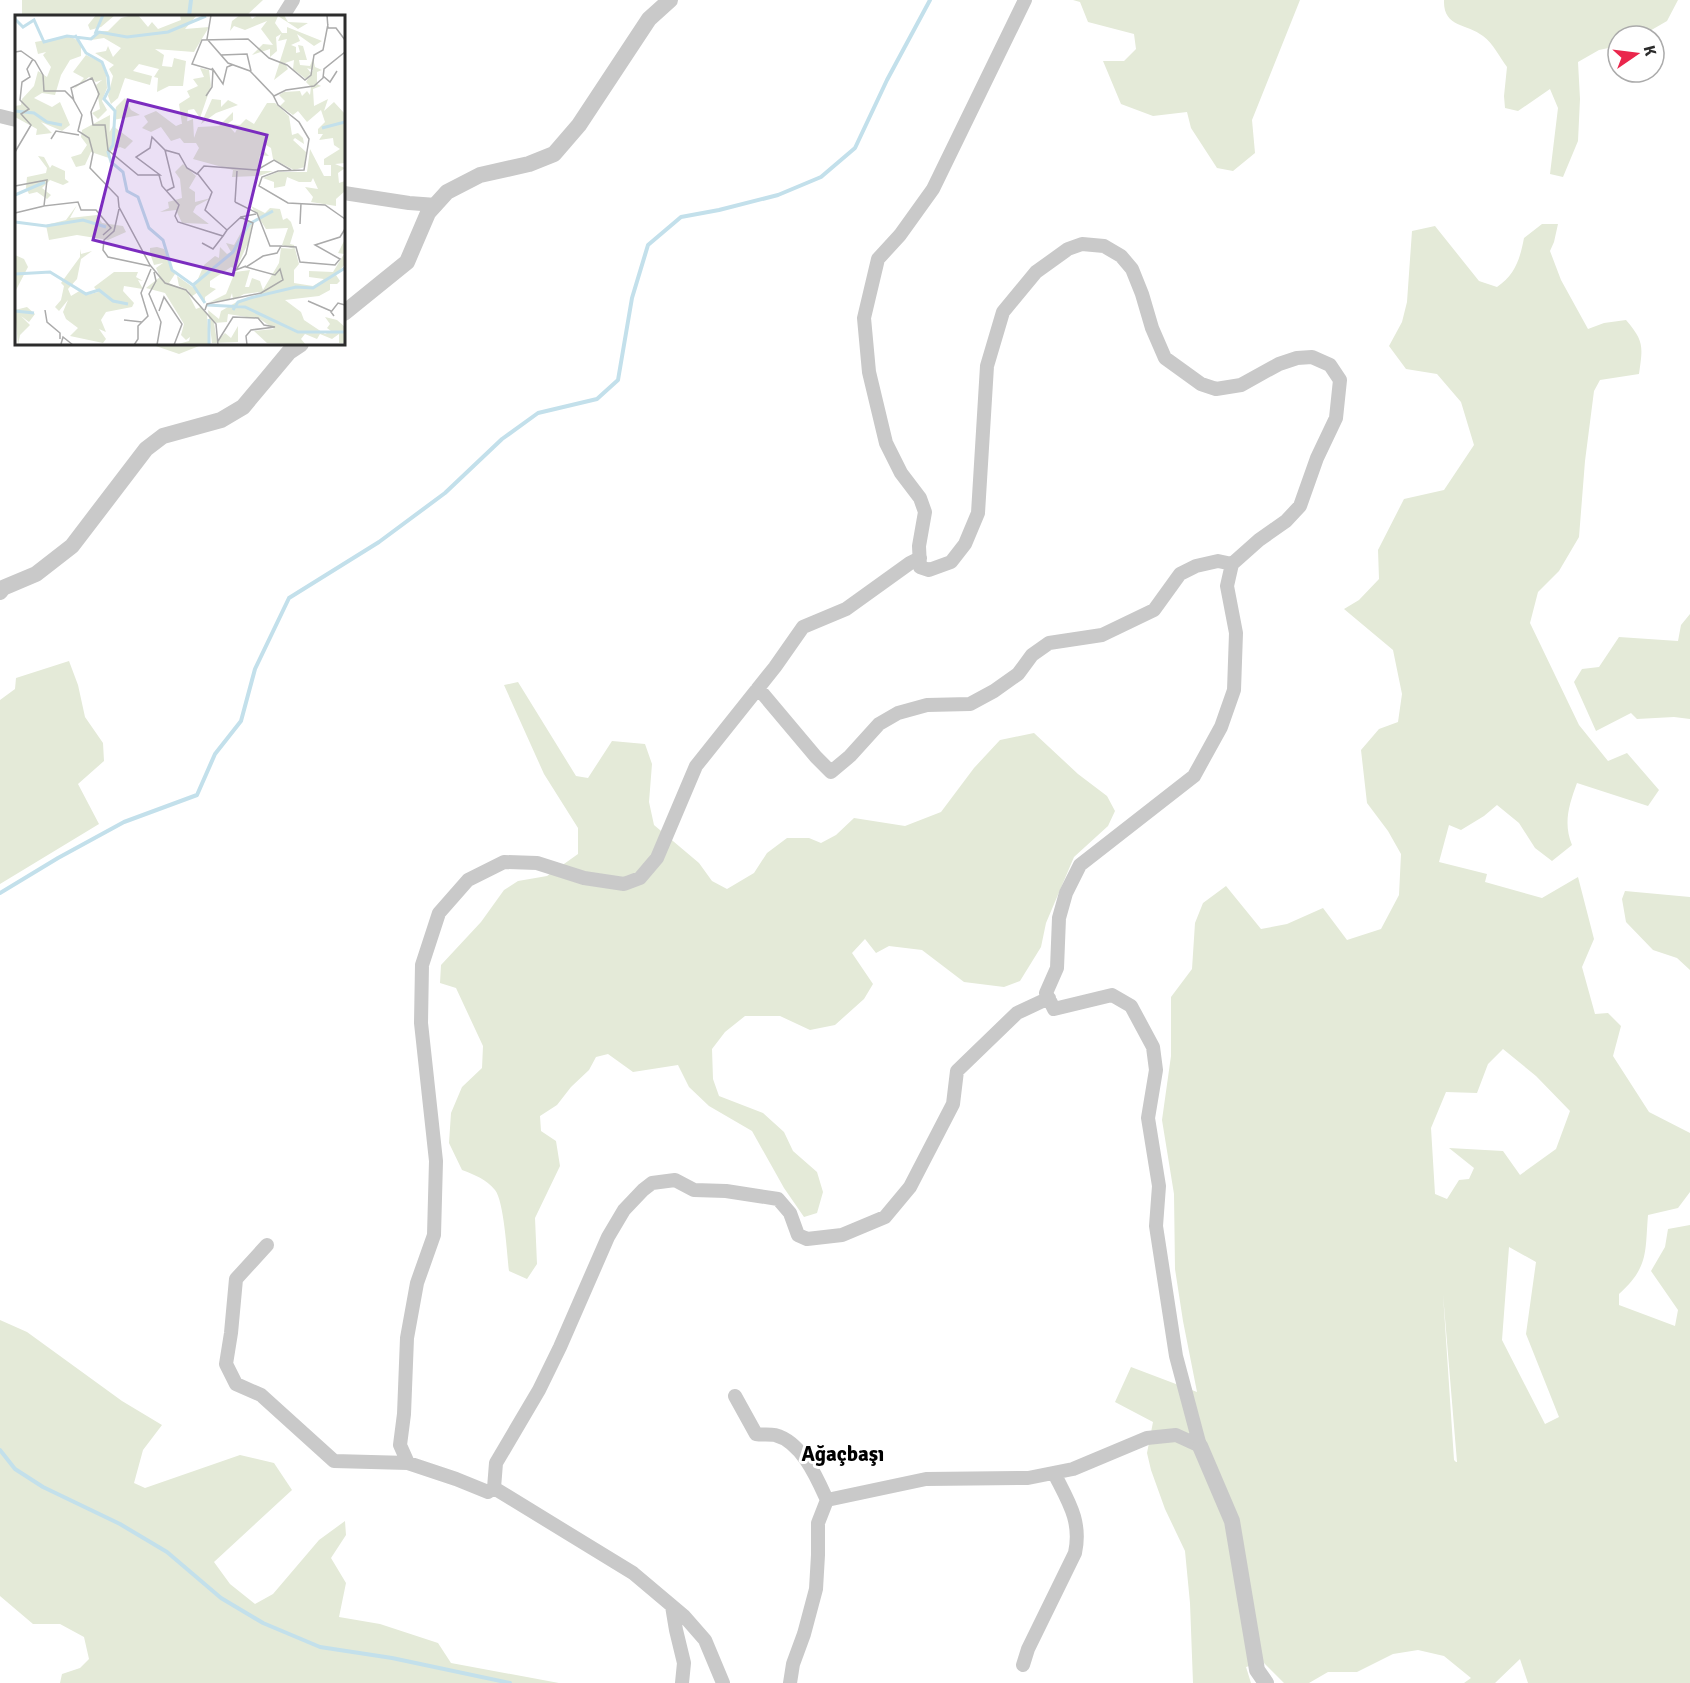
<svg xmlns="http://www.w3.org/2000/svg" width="1690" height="1683" viewBox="0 0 1690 1683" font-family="Signika,sans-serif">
  <rect width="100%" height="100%" fill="#fff"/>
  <path fill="#e4ead8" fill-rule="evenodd" d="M22,0h241l-17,16h-224z
    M1073,0h227l-48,120 3,33 -22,18 -16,-3 -26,-40 -4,-16 -34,4 -32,-12 -18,-43h21l12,-12 -2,-15 -46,-12 -8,-20z
    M1444,0h234l-11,21 -26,15h-23v10l-19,4 -21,12 2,37 -2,42 -15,36 -13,-3 8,-66 -8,-19 -32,22 -13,-3 -1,-12 3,-29c-7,-9 -14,-24 -24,-31 -16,-13 -40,-8 -39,-36z
    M1542,224h16l-4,18 -4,9 11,29 27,49 16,-6 22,-3c18,21 17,26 13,54l-39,6 -6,11 -9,70 -6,76 -20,34 -21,21 -8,31 49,102 29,36 19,-8 32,37 -11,16 -71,-23c-8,22 -14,40 -5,62l-20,16 -17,-13 -16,-25 -22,-18 -13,11 -23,14 -12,-5 -10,37 48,12 -2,8 57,16 36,-21 16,62 -12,28 13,47 13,-1 13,13 -8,30 36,56 41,21v59l-12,16 -30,7c-3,37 1,52 -29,79v11l56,21 3,-16 -27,-39 14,-24 3,-18 22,-4v458h-162l-8,-24 -25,24h-31l7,-5 -27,-22 -26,-6 -25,4 -36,18h-29l-19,11h-25l-21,-21 -17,5 5,16h-58l-3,-80 -5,-52 -20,-42 -14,-39 -4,-17 6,-31 -38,-20 16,-35 66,25 -14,-71 -8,-52 -1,-75 -12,-74 9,-64v-59l21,-28 3,-46 8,-20 23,-17 35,43 26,-5 36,-16 24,32 34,-11 18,-34 2,-41 -13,-23 -21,-28 -6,-53 18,-21 19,-7 4,-28 -9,-44 -49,-41 15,-9 20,-21 -1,-29 26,-51 40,-9 30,-45 -13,-43 -24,-28 -31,-5 -17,-23 13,-24 5,-20 5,-71 23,-5 44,55 18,6c18,-12 23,-28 27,-49zM1503,1049l33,27 34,35 -14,38 -36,26 -17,-24 -54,-3 25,20 -5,11 -10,1 -12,19 -12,-5 -4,-66 15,-36 31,1 11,-29zM1509,1247l27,15 -10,72 33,83 -14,7 -43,-84zM1443,1294l14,168h-1l-2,-2z
    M150,344h54l-25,10z
    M1690,614v105l-16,-2 -37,2 -6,-6 -35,18 -22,-49 8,-13 17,-2 20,-30 59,4 3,-16z
    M69,661l9,24 7,32 18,26 1,18 -26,23 21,40 -99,60v-184l15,-11 1,-11z
    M518,682l58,94 12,2 24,-37 33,3 7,20 -3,38 5,23 45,38 13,18 15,8 27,-16 13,-20 20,-15h22l12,5 15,-8 18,-17 51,8 36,-14 33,-44 26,-28 34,-7 44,41 29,22 8,15 -7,15 -34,31 -28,66 -5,24 -21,34 -16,6 -40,-5 -42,-32 -33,-4 -13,7 -11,-14 -13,14 21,31 -9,15 -29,26 -25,5 -30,-14h-35l-20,16 -13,17 1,30 6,17 44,17 21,19 9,19 24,21 6,20 -6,21 -13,4 -20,-29 -32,-57 -43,-25 -20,-19 -11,-22 -45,7 -25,-18 -12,3 -7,13 -18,17 -14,18 -17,11 1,15 15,10 4,25 -25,52 2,46 -10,15 -18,-8c-2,-17 -5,-70 -14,-81 -9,-11 -20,-15 -33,-20l-13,-27 2,-30 11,-26 20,-19 1,-22 -27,-58 -16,-5 1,-18 40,-43 23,-32 14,-9 29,-5 31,-22v-26l-34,-54 -40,-89z
    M1625,891l65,6v73l-13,-12 -24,-8 -27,-28 -4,-23z
    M0,1320l27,12 95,69 40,24 -19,25 -9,33 11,5 95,-33 34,8 18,27 -78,72 16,22 25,20 18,-10 46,-54 26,-19 1,14 -15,23 15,25 -7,34 41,7 58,19 13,20 108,20h-499l2,-9 18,-6 9,-9 -5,-22 -24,-13h-27l-33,-28z"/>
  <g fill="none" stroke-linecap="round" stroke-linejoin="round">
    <path stroke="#c3e0eb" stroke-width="4" d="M189,16l2,-16
      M0,893l58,-35 66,-36 73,-27 18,-41 26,-33 14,-52 34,-71 90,-56 66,-49 57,-54 36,-26 59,-14 21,-19 14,-82 16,-53 33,-28 38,-7 59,-15 43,-18 34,-29 32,-68 43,-80
      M0,1450l15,19 28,18 77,37 47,28 54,46 42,25 57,24 72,11 118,25"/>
    <path stroke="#c9c9c9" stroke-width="14" d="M1025,0l-92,189 -33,46 -22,24 -14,59 5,54 17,71 15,30 19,25 5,14 -6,34 1,21 9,3 22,-8 14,-18 13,-31 9,-147 16,-54 33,-40 32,-23 14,-5 22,2 17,10 11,13 10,25 10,34 13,30 36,26 15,5 25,-4 38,-21 18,-6 15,-1 18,8 10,15 -4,38 -19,40 -17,48 -14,15 -27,19 -27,24 -5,22 9,47 -2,57 -13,37 -27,49 -114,89 -14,28 -7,25 -2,50 -11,25 8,16 58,-14 19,11 22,41 3,23 -8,48 11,68 -3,40 20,130 24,90
      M283,16l10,-16
      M0,116l16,4
      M344,193l65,10 27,2
      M920,558l-10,5 -64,46 -43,18 -28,40 -79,99 -39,92 -17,20 -16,6 -40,-6 -47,-15 -33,-1 -36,18 -29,33 -17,52 -1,58 15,138 -2,74 -17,48 -10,55 -3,76 -4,31 8,18 48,16 32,13 6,-4 2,-25 43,-73 21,-43 48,-110 16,-27 19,-20 9,-7 23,-3 19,10 32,1 52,8 12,14 8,22 9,4 35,-4 43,-18 25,-30 43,-83 4,-33 60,-58 32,-15
      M758,688l58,69 15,15 19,-16 29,-32 19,-11 29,-8 43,-1 24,-13 24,-17 14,-19 17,-12 53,-8 52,-25 26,-36 16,-8 22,-5 14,3
      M267,1245l-31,34 -5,54 -5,31 10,20 25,11 73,66 74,2
      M735,1396l21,38c6,1 14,0 19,1 27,7 42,43 52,65l-9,23v32l-2,34 -12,45 -11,30 -3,19
      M494,1488l139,85 51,43 21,24 18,43
      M827,1500l99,-21 102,-1 45,-9 74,-31 29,-3 24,11
      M672,1606l4,24 8,33 -2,20
      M1023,1665l5,-16 47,-96c7,-32 -7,-52 -21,-80"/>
    <path stroke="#c9c9c9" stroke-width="16" d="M344,313l63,-51 21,-49 19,-21 33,-17 49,-11 25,-10 25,-29 70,-106 21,-19
      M0,592l3,-4 33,-14 36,-28 74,-97 17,-13 58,-16 22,-13 46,-55 12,-8
      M1200,1446l32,75 25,149 9,13"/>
  </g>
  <g text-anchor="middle" stroke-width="6" stroke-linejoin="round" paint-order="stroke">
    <g font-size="21" font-weight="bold" fill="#000" stroke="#fff">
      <text x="843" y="1461">Ağaçbaşı</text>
    </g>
  </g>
  <g transform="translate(15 15)">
    <rect width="330" height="330" fill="#fff"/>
    <path d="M81,0h19l-14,12 -11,3 -2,-5zM117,0h6l10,12 4,-5 6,7 23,-9 -1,-5h17l-12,14 24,-2 -15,25 -39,-3 9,6 -2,11 10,1 2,-9 12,3 -3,25h-14l-12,6 1,-14 -4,-1 5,-8 -20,-5 -6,7 19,5 -2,9 -25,-7 -7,20 -7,6 -3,-8 5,-20 -4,-7 5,-4 -19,-12 11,-2 2,-5 5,11 8,-9 -17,-10 -13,2 7,-9h10l13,-13zM225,0h10l2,4 6,-4h26l4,7 20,1 -10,6 -20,-13 -3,7 7,10h5v-6l35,14 -8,5 -17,-12 3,7 -9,4 5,2v6l4,-1 -2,-7 5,1 4,14h-8l1,5 10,1 3,-8 2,9 7,3 -5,2v12l4,2 -8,3 1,17 14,-7 -4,12 10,-9 11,12v49l-10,1 10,4 -7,5 1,10 6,-2v10l-9,8v7l-25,-4 2,-5 -8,-10 13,2 -5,-11 -2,4h-12l-12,-5 -2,9 -11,2v-6l-11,-4 15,-6h29l3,-23 14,27h7v-11h-7v-6l16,-10 -6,-4 -1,-7 -14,2 4,-6h-5v-5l7,-7 -4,-12 -14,12 -9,-11 -5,4 -13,-9 5,-5 -6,-6 5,-3 16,-1 2,5 5,-5 3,4 1,-8 -5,-5 7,-12 -6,-2 4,5 -5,6 -13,-10 1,-9 -9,3 3,6 -14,11 13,-41 -9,2 3,-7 -5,3 1,14 -7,6v-8l-18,6 11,-11 10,1 -12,-16 6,-8 -22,9 -11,-4 -4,5 2,-10zM54,21l12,6v14l-11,4 -9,15 -6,20 -13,-2 -8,5 18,9 8,-5 10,23 -8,6 -21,-9 11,11 -16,2 1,-6 -22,-12v-11l6,-1 1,-6 12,-13 4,-15 9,6 4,-10 -8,-12 3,-3 -8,2 -3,-12zM71,40l15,7 5,13 1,13 -5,13 5,9 -9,9 -6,-6 8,-4 -4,-24 6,-5 -6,2 -7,-5 -16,13 11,-12 -11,-6zM185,53l9,2 2,16 -11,32 -6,-9 -6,1 -1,13 -5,1 -3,-20 11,-7 -3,-6 11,-5 -5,-7 11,-2zM110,83l6,12 9,5 -27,5 3,-13zM197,84l9,1v7l7,-7 10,5 -22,8 -15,11zM252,88h8l14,13 3,19 6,-2 5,5 1,6 -9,-6 -2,2 13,12 -1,15 -11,3 -21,-11 -2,-11 -5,-3 -4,4 7,7 -9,-1 -3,16h16l-14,5 -27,1 1,-7 -40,-11 6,-11 -3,-5h-12l-4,-5 -9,3 -10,-14 -10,5 -9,-4 6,-6 -4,-6 12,-5 20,15 17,-7 1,19 4,-11 21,-1 14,-14v8l-6,4 8,9 2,-4h-4l-3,-5 10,1 6,-6 8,5zM95,100l-1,43 -18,-6 -6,13 -9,2 -5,-10 10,-3 6,-9 -6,-8 1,-7zM98,111l20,15 -8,8 -5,-2 -11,5v-19zM23,141l6,1 6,11 2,-3 13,6v8l4,3 -6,3 -13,-5 -8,8 9,7 -4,4 -10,-7 -8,2 -3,-6 1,-11 19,-4 1,-5zM168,149l13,12 -7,12 6,4v10l16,-4 -15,8 -3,6 16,12 -27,-1 -6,-13 -16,2 9,-4 -1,-6 14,-4 -2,-19 -5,-7zM62,190l-7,13 27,-3 5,8 21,3 3,6 -18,8 -31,-5 -28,5 -3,-15 20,-5zM236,191l14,7 5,-5 10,1 3,11 4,-2 4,4 3,9 -4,13 4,1 5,19 -5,6v13l19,3 11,-7 -15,-2v-6l24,1 11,-18 -6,-1 7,-14v25l-9,11 4,6 -3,3h-7v6l-11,6 -34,4 16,12 3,8 21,14 6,-3 -4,-3 3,-4 -5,-7 12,3 8,7v16h-6v-9l-7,5 -12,-5 -3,5 -12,-5 -4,5 5,6 -39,-2 -13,-12 20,-2 -14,-10 -32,-5 -1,8 -13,1 3,18 8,-8 6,5 7,-12v16l-26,1 -4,-33 11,9 2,-8 19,-11 21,-5 -1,-3 -16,2 -11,6 -1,-7 -2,6 -20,3 16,-8 9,-22 15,-2 -5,17h4l3,-9 8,3 3,9 16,-27 2,-15 13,1 -12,-4 6,-17 -22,1zM233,205l4,4 -4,19 -12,26 -5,-2 -21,14v6l6,2 -11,8v4l-7,-9 -7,5 -3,-7 -9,-4 -2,-10 17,12 10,-23 11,-9 4,2 1,-11 7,7 4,-2 -5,-9 8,2zM142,232l7,2 11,25 -6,9 18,8 9,18 5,-2 6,7 2,31h-34l14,-4 1,-4 -4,3 -5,-5 3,-11 -19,-31 -19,-5 14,-11 -4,-9 7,-5 -9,2 -4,-12v-5zM65,234l1,5 11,-3 -11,8 -4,20 -9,10 3,7 10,-6 6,5 11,-3 -4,-5 20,-15h24l-2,5 7,4 -5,-1 5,9 -19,-3 -1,5 11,12 -2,4 -26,5 -5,8 5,12 -7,-3 7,10 -3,4 -33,-7 8,-8 -12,-9 -3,-7 5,-12 -9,11 -4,-4 6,-7 3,-14 -3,-3 19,-26zM0,240l9,4 4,8 -12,23zM12,292l8,7 -6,8 -8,-6 9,9 -10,10 -2,10 -3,-35z" fill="#e4ead8"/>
    <path fill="none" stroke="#c3e0eb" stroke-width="3" d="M0,4l8,8 11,-7 10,22 23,-6 24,3 8,-7 28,5 41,-5 38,-16M80,19l8,-19M60,20l11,18 16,9 6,15 1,12 -5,10 11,12 -2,34 -5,7 3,10 12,10 4,19 11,6 11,31 14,12 9,30 21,15 12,18M0,96l19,2 13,9 15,3M307,113l23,-6M0,180l30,-13M0,207l31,4 37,-6 23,7M0,259l35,-2 36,22 13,-4 14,11 15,3M178,270l40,-33 16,-28 24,-13M192,290l38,2 53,25h47M218,295l5,-8 12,-4 46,-11 17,1 32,-20M0,296l19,2M194,304v26"/>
    <path fill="none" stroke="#ababab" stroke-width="1.5" d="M196,0l-4,24 21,24 22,8 23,24 5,10 21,17 10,17 -5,31 -26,1 -16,6 -3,9 29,17 37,2 20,14M312,0l1,13h8l9,12M0,37l6,-1 14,10 8,14 1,16h21l8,8 9,16 -4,16 11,7 4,15 -3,15 28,29 1,10 31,58 15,18 21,7 30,34 2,21M206,40l26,-1 4,17M197,53l11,16 4,-17 5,-2M308,61l7,6 7,-11M191,81l6,-9 1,-17 -21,-6 10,-24 46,-1 21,19 18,7 18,15 6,-5 3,-20 9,-5 5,-26M259,81l12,-6 28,-4 9,-8 1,-9 21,-17M59,86l-3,-13 21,-10 7,16 -8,18 2,13h12l3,25 30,25h22l-24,-18 14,-9 2,-11 13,13 14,4 8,14 10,6 7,-8 53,4 17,-10 17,10M36,124l5,-8 23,4M150,135l9,37 -8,4M0,137l16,-27 -10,-11 8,-5 -9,-9 2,-18 8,-5 -3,-8 6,-10M144,160l3,11 17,19 -4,11 3,6 45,14 4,-6 -22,-20 7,-18 -14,-18M0,171l32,-6 -3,26 34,-4 3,8h15l15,18 -8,7M220,187l2,-31M104,194l-5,22 -10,9 -1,10 5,7 42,9M0,198l29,-7M225,202l13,6 -7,31 -10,16 10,-4M285,209l1,-21M212,215l14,-13 15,-3M187,228l11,6 10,-13M266,231l15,1 4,15 35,3 5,-6 -25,-14 25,-8 5,-8M139,257l2,9 -7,13 12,28 -4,23M293,286l23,10M30,295l2,12 13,11v6M190,295l2,-6 54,-11 22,-13 -3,-11 -5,6 -29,-8 17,-11 14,-3 4,-7h-11l-13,-33 -22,-11M144,296l5,-14 18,27 -8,21M319,301l-3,-4 7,-9 7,2M109,305l18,2M203,326l15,-24 25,1 6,7 11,2 -24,3 -5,6 1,9M46,329l2,-7 10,8M119,330l4,-6v-13l10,-10 -7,-23 10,-24"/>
    <path fill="#7b2cbf" fill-opacity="0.15" stroke="#7b2cbf" stroke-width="3" d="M113,85l139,35 -34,140 -140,-35z"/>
    <rect width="330" height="330" fill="none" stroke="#2c2c2c" stroke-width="3"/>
  </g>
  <g transform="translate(1636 54) rotate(76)"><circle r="28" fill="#ffffff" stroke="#ababab" stroke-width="1.5"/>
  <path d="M0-4.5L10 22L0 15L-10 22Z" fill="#ea264c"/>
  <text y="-9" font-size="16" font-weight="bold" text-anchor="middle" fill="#2c2c2c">K</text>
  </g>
</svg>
